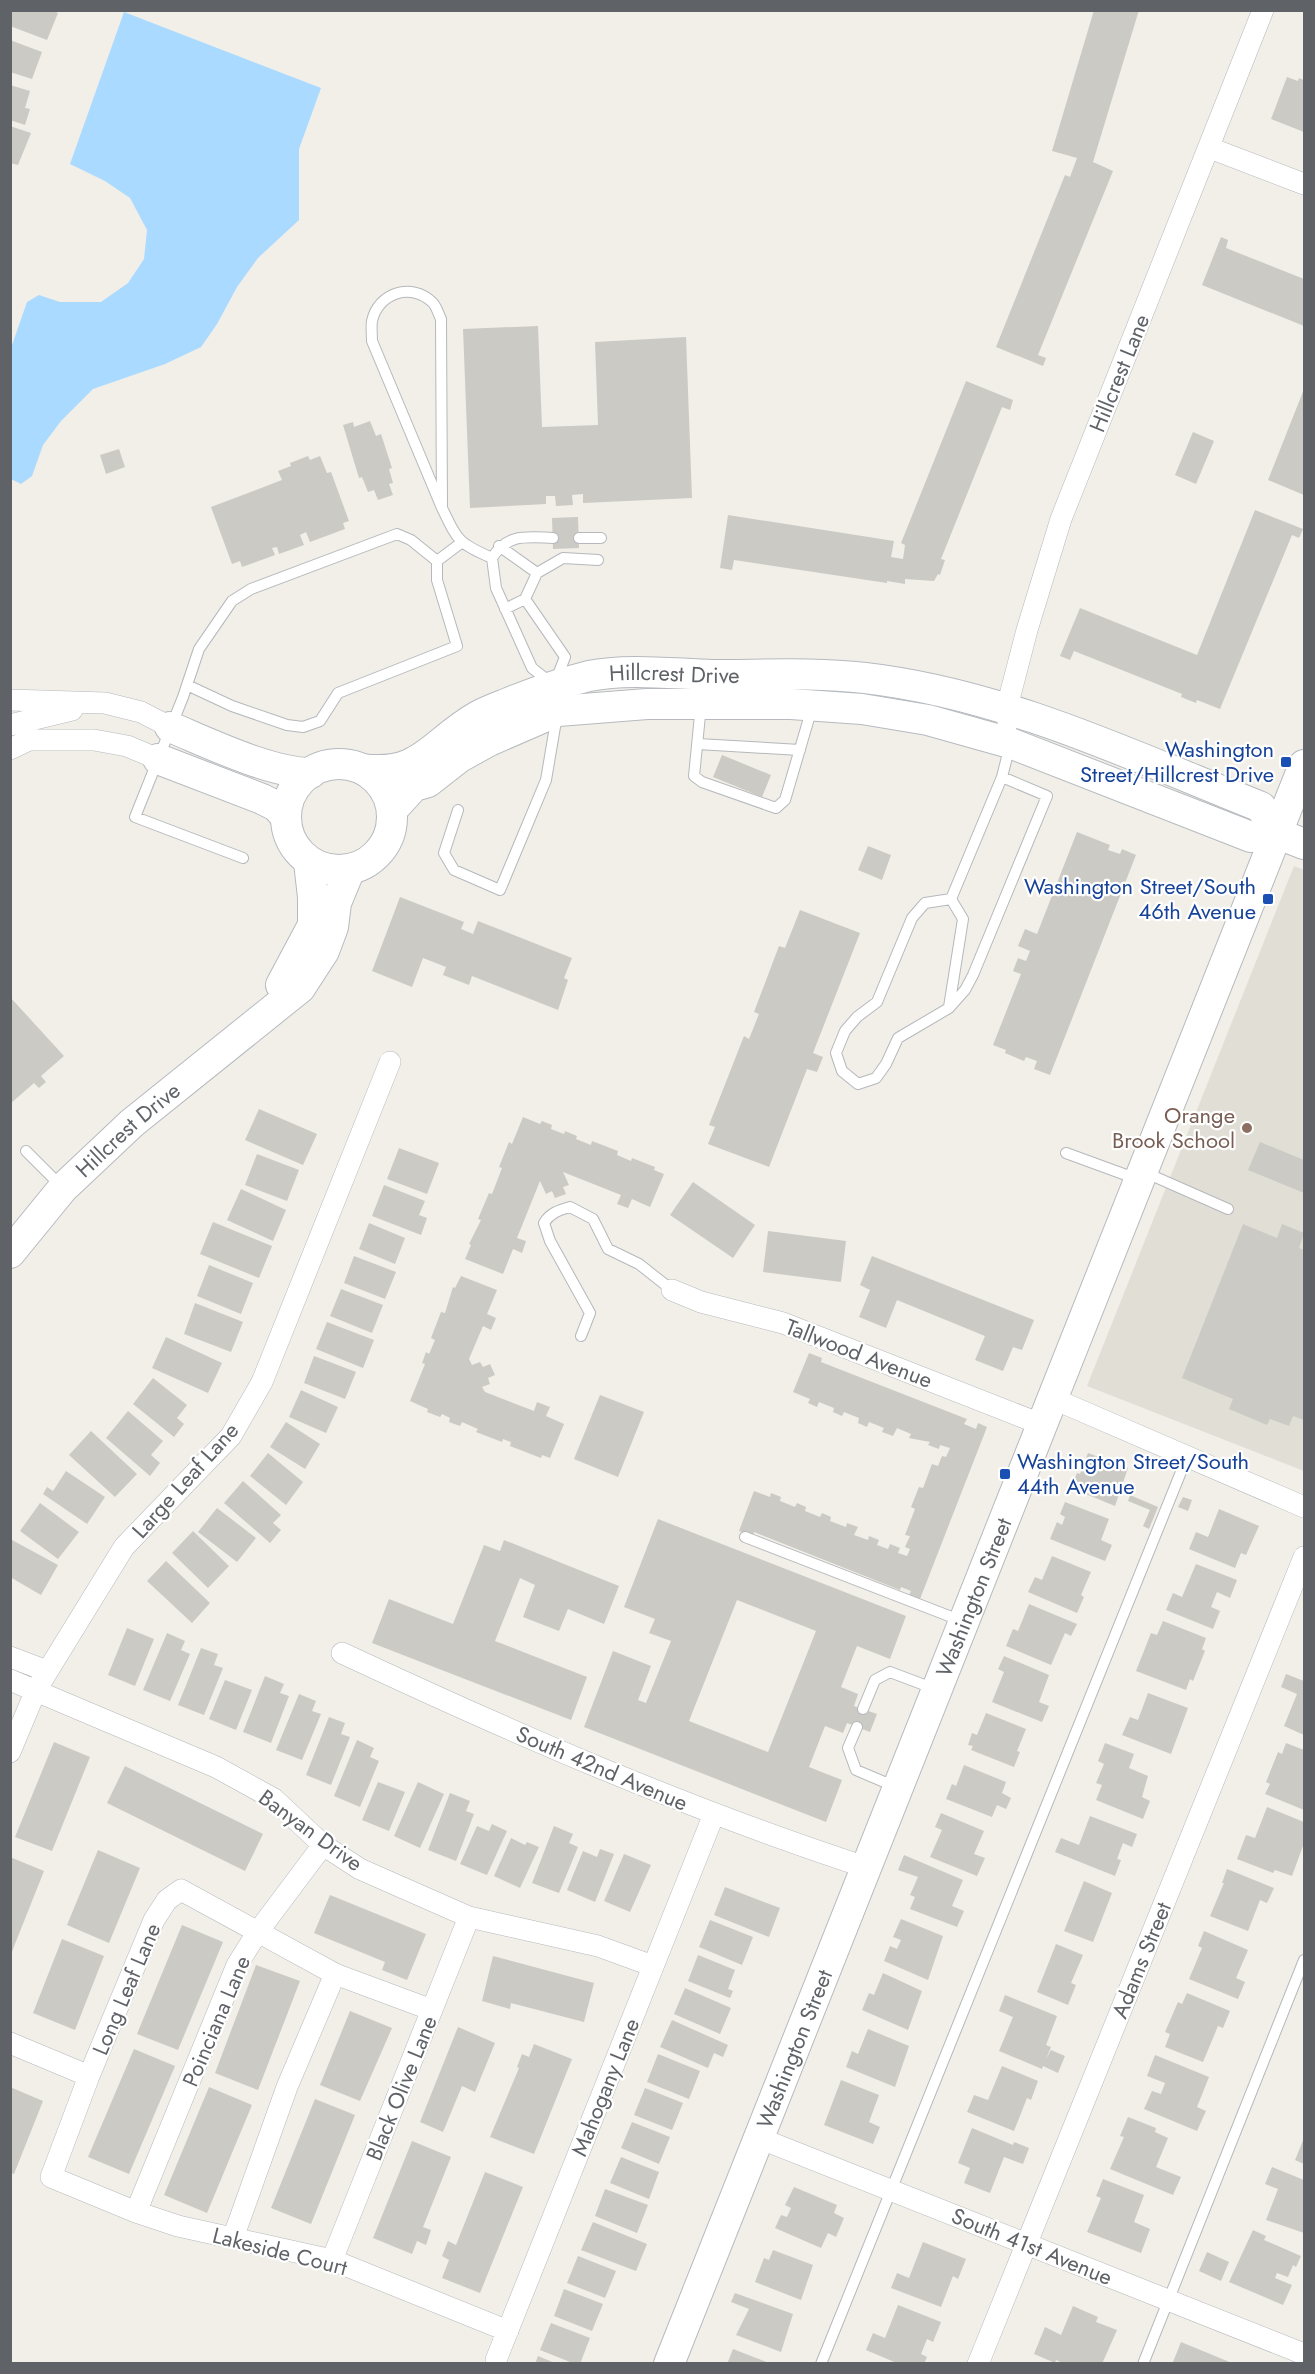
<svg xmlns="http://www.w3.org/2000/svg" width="1315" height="2374" viewBox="0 0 1315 2374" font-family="Jost,sans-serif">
  <rect width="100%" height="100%" fill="#f1efe8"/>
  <path fill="#e1ded6" d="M1294,866l10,4v601l-217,-85z"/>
  <path fill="#aadaff" d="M124,12l197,76 -22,61v71l-41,38 -21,29 -20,37 -16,23 -36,17 -72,25 -32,32 -18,24 -11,31 -11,8 -10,-5v-131l16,-46 12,-7 21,7h41l27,-19 16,-24 3,-29 -17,-32 -25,-17 -35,-17z"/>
  <path fill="#cccac5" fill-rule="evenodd" d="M10,10h42l6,3 -11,27 -37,-14z
    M1094,10h45l-46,152 20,9 -75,184 8,3 -3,8 -47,-19 69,-172 5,2 7,-19 -25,-7z
    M10,40l32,12 -10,27 -22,-7z
    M1287,77l11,4 1,-3 5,2v52l-33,-13z
    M10,85l20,6 -5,17 5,1 -5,16 -15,-5z
    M10,126l21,7 -13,32 -8,-2z
    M1221,237l7,3 -2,8 78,31v47l-102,-41z
    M538,326l4,101 56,-2 -3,-83 91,-5 6,161 -109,5v-9l-11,1 1,10 -17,1 -1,-10h-9v8l-76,4 -7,-179z
    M966,381l47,19 -3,10 -8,-3 -61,152 4,1 -5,15 -2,-1 -4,7 -29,-2v5l-18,-3v2l-153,-23 -2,10 -12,-2 8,-53 166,26 -3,16 12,2 2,-14 -4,-2z
    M1304,389v106l-36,-15z
    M370,421l6,15 5,-2 11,34 -3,1 4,14 -4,1 4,11 -15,5 -4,-10 -6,2 -6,-15 -3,1 -16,-53 10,-3 1,5z
    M1193,432l21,9 -18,43 -21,-9z
    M119,449l6,18 -19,7 -6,-19z
    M308,456l2,4 10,-4 7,17 4,-1 18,49 -6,2 2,6 -35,13 -4,-10 -6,3 4,10 -25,9 -2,-7 -5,1 3,7 -33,12 -2,-6 -8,3 -21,-57 71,-27 -4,-9 13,-5 -1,-3z
    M1255,510l48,19 -4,9 -7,-3 -72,174 -23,-9 -1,3 -15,-6 1,-3 -108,-43 -4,9 -10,-4 20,-48 117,47z
    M578,517l1,31 -26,1 -1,-31z
    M722,755l49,20 -9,22 -49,-20z
    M1077,832l33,13 -2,5 12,4 2,-5 14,6 -86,220 -16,-6 3,-8 -11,-4 -2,4 -19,-8 1,-3 -13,-5 28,-71 -8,-3 5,-13 8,3 4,-10 -12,-5 7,-17 12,5z
    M868,846l23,9 -9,25 -24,-10z
    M400,897l64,25 -3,7 12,5 5,-13 94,37 -8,20 4,2 -10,30 -86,-34 -3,9 -26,-10 3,-8 -23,-9 -11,29 -40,-16z
    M800,910l60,23 -47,120 10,4 -6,15 -10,-3 -38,98 -61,-23 7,-17 -6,-2 35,-89 5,3 10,-25 -5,-2 25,-66 6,2z
    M10,997l54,59 -23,20 5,6 -7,6 -5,-5 -24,21z
    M259,1109l58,25 -14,31 -58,-25z
    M523,1117l17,7 2,-3 10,4 -1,4 13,5 1,-3 12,5 -1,3 15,6 1,-4 26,10 -1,4 14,6 1,-3 23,9 -1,3 10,4 -14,33 -18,-8 -4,9 -11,-4 4,-9 -58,-23 6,13 -6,2 3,7 -11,4 -3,-7 -6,3 -6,-13 -23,57 9,3 -4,12 -9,-4 -10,25 -38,-15 6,-14 -2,-1 12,-24 -3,-1 11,-26 3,1 10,-26 -3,-1 10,-25 3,2z
    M1260,1142l44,18v33l-56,-23z
    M399,1148l40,15 -12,31 -40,-15z
    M257,1154l42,16 -12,31 -42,-16z
    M693,1182l62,43 -22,33 -63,-43z
    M384,1185l41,16 -6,14 8,3 -6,17 -49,-19z
    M241,1189l45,21 -13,31 -46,-21z
    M213,1222l59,24 -13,32 -59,-24z
    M369,1223l36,15 -10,26 -36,-15z
    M1243,1224l34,14 5,-14 22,9 -5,15 5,2v170l-11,-4 -4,10 -19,-7 -3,6 -38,-16 4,-10 -51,-21z
    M768,1231l78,10 -5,41 -78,-10z
    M354,1256l42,16 -11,27 -41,-16z
    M872,1256l162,64 -12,30 -9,-3 -10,24 -28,-11 10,-24 -88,-36 -11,28 -27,-11 11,-27 -10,-5z
    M209,1265l44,18 -12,31 -44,-18z
    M461,1276l36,14 -10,24 9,4 -5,12 -8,-4 -14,33 3,6 8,-3 3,5 7,-3 5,11 -7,3 2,6 -8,3 3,5 49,19 3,-9 13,5 -4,9 18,8 -14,34 -8,-3 -1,3 -31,-12 1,-4 -8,-3 -1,3 -26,-10 2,-3 -16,-7 -2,4 -11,-4 1,-4 -8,-4 -2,3 -13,-5 1,-3 -18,-8 15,-37 -3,-1 4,-11 3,2 6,-14 -4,-2 10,-26 4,1 8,-26 2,1z
    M341,1289l42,16 -11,28 -42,-17z
    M195,1303l48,19 -12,30 -47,-18z
    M327,1322l47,18 -11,28 -47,-19z
    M166,1337l56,26 -14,30 -56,-25z
    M809,1353l13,5 -1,4 146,57 -3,5 12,5 2,-6 9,4 -67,172 -11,-4 2,-4 -10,-4 -1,3 -146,-58 -1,4 -14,-5 15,-40 16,6 1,-4 10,4 -1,4 15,6 2,-4 9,4 -1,4 15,6 2,-4 9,4 -1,4 16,6 1,-4 11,4 -4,8 14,5 1,-4 10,4 -2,5 11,4 2,-5 10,4 -2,5 9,3 3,-7 -5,-2 5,-11 -5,-1 10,-26 -4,-2 8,-20 4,1 9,-24 6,2 4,-10 4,1 4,-9 -10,-3 -1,4 -11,-4 2,-3 -21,-4 2,-4 -14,-6 -4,8 -11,-4 2,-4 -15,-6 -2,5 -9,-4 1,-5 -15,-6 -2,4 -9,-4 1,-4 -15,-6 -2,5 -9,-4 2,-4 -17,-7z
    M314,1356l42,16 -11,27 -41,-16z
    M153,1378l34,27 -10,13 7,6 -10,13 -41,-33z
    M301,1390l37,17 -12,26 -37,-16z
    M600,1395l44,17 -26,65 -44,-18z
    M128,1411l35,30 -12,14 9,8 -10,13 -44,-38z
    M286,1422l34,22 -15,25 -35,-22z
    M91,1431l46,43 -22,23 -46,-42z
    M268,1453l35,29 -17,23 -36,-29z
    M1088,1453l40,15 -13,38 -44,-18 6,-15 3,1z
    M66,1471l39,26 -18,27 -44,-30 4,-7 6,4z
    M243,1481l38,34 -8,8 8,7 -11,13 -46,-40z
    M1130,1495l28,12 -9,22 -6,-3 7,-16 -22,-9z
    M1183,1497l9,3 -4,11 -10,-4z
    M1065,1502l44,17 -8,21 11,5 -7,16 -55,-22 7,-17 5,3 3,-8 -5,-3z
    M40,1503l39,29 -21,27 -38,-28z
    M217,1508l39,30 -19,24 -39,-30z
    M1219,1509l40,17 -13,29 -5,-2 -6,15 -46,-19 7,-17 12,5z
    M658,1519l248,97 -16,43 -33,-13 -16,41 17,7 -4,12 23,8 -7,18 -23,-9 -4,10 -18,-7 -16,41 33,13 -16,42 -242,-95 29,-76 38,15 -13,34 8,3 25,-62 -22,-8 6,-14 -31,-12zM737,1600l79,31 -48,121 -79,-31z
    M193,1531l36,35 -21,22 -36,-35z
    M12,1540l46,25 -17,30 -31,-18z
    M504,1540l115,46 -15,38 -36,-15 -9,22 -36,-14 12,-32 -15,-7 -25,63 92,36 -16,43 -199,-77 17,-44 64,25 31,-79 16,6z
    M1052,1556l39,16 -10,23 3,2 -7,16 -49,-21 7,-15 7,3z
    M166,1561l44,42 -18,20 -45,-42z
    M1196,1564l41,16 -7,18 -13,-6 -6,15 9,4 -7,18 -47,-19 7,-17 9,4z
    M1029,1604l48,20 -6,12 -6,-3 -14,32 -45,-19 7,-17 5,2z
    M1163,1621l43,17 -4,11 3,2 -12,30 -3,-2 -4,11 -50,-19 15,-38 6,2z
    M127,1628l27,11 -19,47 -27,-11z
    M167,1633l18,8 -4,9 9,4 -20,47 -27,-11z
    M201,1648l17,6 -4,11 9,3 -19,47 -26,-10z
    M1004,1656l45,19 -10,27 10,4 -7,16 -50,-20 12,-30 -6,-3z
    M1286,1674l18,7v54l-20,-9 13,-32 -16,-7z
    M265,1676l19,8 -4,9 9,3 -18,47 -28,-11z
    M225,1680l27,10 -16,40 -27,-11z
    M1148,1693l40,15 -17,46 -49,-19 8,-18 8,3z
    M299,1694l17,7 -4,10 9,3 -19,46 -26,-10z
    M986,1713l40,16 -9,22 3,1 -6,15 -43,-17 2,-4 -5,-1 4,-12 5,2z
    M329,1717l16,6 -4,11 9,3 -19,48 -25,-10z
    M357,1740l17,8 -4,9 9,4 -19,46 -26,-11z
    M54,1742l36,15 -38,94 -37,-14z
    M1105,1743l29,11 -5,14 19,8 -6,21 8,4 -7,18 -47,-19 6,-15 -6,-2 8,-19 -6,-3z
    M1286,1743l18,7v60l-39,-16 5,-10 -4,-2 12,-30 4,2z
    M964,1765l42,17 -4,11 9,5 -5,11 -9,-4 -5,12 -46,-18 6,-15 4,2z
    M125,1766l138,68 -18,37 -138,-68z
    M378,1782l27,10 -16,39 -27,-11z
    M418,1782l26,12 -24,54 -26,-12z
    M450,1793l20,8 -4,10 8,3 -18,47 -28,-11z
    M1267,1807l37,15v21l-12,33 -17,-6 -2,3 -36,-14 9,-24 9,3z
    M941,1813l43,18 -10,23 11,4 -8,18 -47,-19 12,-27 -7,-3z
    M1090,1816l47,18 -5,13 -9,-4 -6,16 4,1 -6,16 -60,-24 6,-14 18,7z
    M492,1824l15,7 -20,44 -27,-11 17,-38 12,5z
    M554,1826l19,8 -4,9 9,4 -19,46 -27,-10z
    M511,1838l14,7 2,-3 12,5 -19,41 -26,-12z
    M600,1849l14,5 -19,48 -28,-12 16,-39 14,6z
    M98,1850l42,18 -31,75 -42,-18z
    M624,1854l27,11 -21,47 -26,-11z
    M904,1855l59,25 -11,26 12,5 -7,16 -47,-18 5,-12 -5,-2 8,-18 -20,-7z
    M10,1857l34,14 -33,83h-1z
    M1227,1869l47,19 -7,15 -7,-3 -12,31 -38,-15 14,-33h-2z
    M1084,1881l28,12 -19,49 -29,-11z
    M725,1887l55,21 -11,29 -55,-22z
    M330,1895l96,39 -19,46 -25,-10 3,-8 -71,-29z
    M901,1919l42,17 -15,44 -44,-19 6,-15 7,3 4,-9 -8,-3z
    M710,1920l43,17 -11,28 -43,-18z
    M182,1925l41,17 -45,108 -41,-16z
    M1204,1931l44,19 -12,28 9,4 -7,17 -49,-20 13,-31 -4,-2z
    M62,1939l42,17 -29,74 -42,-17z
    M1056,1944l27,11 -12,28 5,2 -8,20 -31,-13z
    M698,1955l37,15 -7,19 5,2 -3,7 -42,-17z
    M493,1956l101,27 -10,39 -73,-19 -1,6 -28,-8z
    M256,1965l44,16 -42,109 -43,-17z
    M883,1973l39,18 -14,39 -46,-20 7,-17 5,2z
    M685,1988l46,20 -11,26 -46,-20z
    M1187,1993l43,18 -7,17 -5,-2 -15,36 -38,-15 5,-13 -5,-2 13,-30 4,2z
    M1005,1995l52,21 -11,29 5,2 -5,12 5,-9 14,6 -7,17 -15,-7 -1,3 -43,-18 14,-34 -14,-6z
    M350,2011l42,17 -32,73 -40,-16z
    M672,2020l56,25 -5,12 -9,-4 -6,15 -48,-21z
    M458,2027l37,16 -20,49 -13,-6 -19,46 -23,-10z
    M868,2029l41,17 -14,41 -49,-20 6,-16 6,3z
    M534,2044l38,15 -38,95 -44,-17 29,-69 -2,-1 5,-13 7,3z
    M134,2049l41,17 -46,108 -41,-17z
    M658,2054l42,17 -11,28 -42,-17z
    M1155,2055l54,22 -12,30 9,4 -9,20 -53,-22 8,-18 9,3 4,-11 -18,-7z
    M1002,2066l36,15 -7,19 -4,-2 -13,33 -47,-19 7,-17 14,5z
    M841,2080l38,15 -10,27 11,5 -7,17 -49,-19z
    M10,2087l33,14 -29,73 -4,-1z
    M209,2087l43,18 -45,108 -43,-18z
    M645,2088l38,15 -11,27 -38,-15z
    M315,2099l40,16 -44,109 -40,-16z
    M1128,2117l28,11 -1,4 13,6 -12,29 25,10 -8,18 -63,-26 14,-32 -4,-1z
    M632,2122l38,15 -11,27 -38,-16z
    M972,2128l41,17 1,-3 15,6 -6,16 -19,-7 -14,36 -26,-10 6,-15 -12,-5z
    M1304,2138v26l-9,-4z
    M412,2141l39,16 -28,70 8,3 -5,15 -9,-4 -5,13 -39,-16z
    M621,2157l38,15 -10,27 -39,-16z
    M1272,2167l32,13v53l-38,-13 12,-31 -13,-5z
    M485,2172l38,15 -43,106 -38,-15 7,-18 -7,-4 6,-15 8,4z
    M1103,2179l41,16 -10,27 16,7 -9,24 -54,-21 14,-34 -5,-2z
    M794,2187l43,18 -3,8 10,5 -8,19 -8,-4 -7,15 -46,-20 6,-13 6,2 4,-9 -6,-3z
    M605,2189l43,16 -11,28 -42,-17z
    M593,2222l54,22 -11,27 -55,-21z
    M1253,2230l13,6 -2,4 37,16 -5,11 -3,-2 -5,12 -11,-4 -2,5 17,7 -9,20 -54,-23z
    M923,2242l43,17 -8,20 -5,-3 -12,31 -50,-19 6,-15 12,5z
    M773,2250l40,15 -12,35 -46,-18 9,-24 5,2z
    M1207,2252l22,10 -8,19 -22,-10z
    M578,2256l38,15 -11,27 -38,-15z
    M564,2289l39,15 -11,27 -38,-15z
    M735,2293l58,21 -12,38 -45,-17 13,-26 -18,-7z
    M898,2305l43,17 -8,20 -6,-3 -6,15 6,3 -3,7h-25l-33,-14 7,-17 12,5z
    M1073,2306l25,11 -2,5 21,8 -15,34h-37l-9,-4 -1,3 -21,-9 11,-27 16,8z
    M551,2323l39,15 -10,26h-5l-35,-14z
    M1181,2342l51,21v1l-59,-2z
    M733,2349l36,14v1h-42z
    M538,2356l17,7v1h-20z"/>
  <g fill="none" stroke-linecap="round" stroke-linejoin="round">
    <defs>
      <path id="lane" d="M442,508l-1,-189c-3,-6 -5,-14 -9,-17 -21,-20 -54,-9 -60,19 -1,6 0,14 0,20l70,167c16,33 16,35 50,50
        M579,538h22
        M499,546l38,27
        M437,561l24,-18
        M525,599l40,58 -9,23
        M505,609l20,-10 12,-26 26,-15 35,2
        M551,683l-19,-15 -36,-80 -4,-30c16,-25 34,-21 61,-20
        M187,685l45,21 55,19 16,2 17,-6 18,-28 119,-47 -20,-66v-19
        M701,705l-7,71 8,6 74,26 9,-8 27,-92
        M698,744l102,6
        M458,810l-14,43 10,17 46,20 46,-110 11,-65
        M243,858l-108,-41 48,-120 16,-48 33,-48 19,-12 146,-55 14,6 26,21
        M951,899l-26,4 -13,15 -35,84 -20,15 -12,14 -9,22 6,18 16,13 18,-6 10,-14 12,-26 51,-30 16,-18 8,-15 74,-179 -45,-19
        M951,899l51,-122 8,-32
        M949,1007l14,-88 -12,-20
        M26,1151l37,37
        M1066,1153l71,26
        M1144,1172l84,37
        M581,1336l9,-23 -40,-72 -6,-18c6,-10 15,-13 26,-16l23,12 15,30 31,15 33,26
        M745,1537l217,84
        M863,1709l12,-29 15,-8 45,17
        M857,1727l-9,21 8,22 40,17
        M821,2364l366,-907
        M1143,2364l161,-404"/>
      <path id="street" d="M1210,148l94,36
        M10,700l95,3 36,9 29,15
        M1008,722l-1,-15 20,-77 34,-111 202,-509
        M10,725l62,-15
        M10,749l19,-9h65l33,6 31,13
        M672,1290l29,12 82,21 260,102
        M1054,1399l250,108
        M342,1653c171,80 345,156 526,215
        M10,1657l37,14
        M10,1680l206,87 58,32 49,46 37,24 109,48 129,29 55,20
        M10,1752l26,-62 88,-143 107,-111 31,-54 128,-320
        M432,2010l-97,-36 -154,-84 -14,10 -13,20 -65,156 -38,101 85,35 42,14 154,34 176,71
        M10,2043l79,33
        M759,2138l545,216
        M136,2212l101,-247 20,-32 66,-88
        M233,2238l54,-151 48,-113
        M332,2260l137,-343
        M496,2360l218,-546
        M978,2364l326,-807"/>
      <g id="secondary">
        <path d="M170,727c39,16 100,46 141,46"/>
        <path d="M158,759l104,40 14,7 10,11"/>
        <circle cx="339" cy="817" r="53"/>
        <path id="s1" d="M362,769c60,8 70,-27 116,-53 9,-5 20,-9 30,-13 27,-11 53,-20 81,-27 39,-8 85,-2 124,-1 51,0 101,-3 152,3 139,16 268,78 396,129l15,26"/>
        <path d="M392,810l22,-24 14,-4 32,-25 29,-16 69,-30 89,-7h144l71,5 66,11 82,23 241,94 25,-4 28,11"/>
        <path d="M281,985l32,-60v-28l-4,-35"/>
        <path id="s2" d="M10,1253l53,-65 69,-65 168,-135 24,-37 9,-24 3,-24 14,-34"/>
        <path id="s3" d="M669,2364l635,-1599"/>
      </g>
    </defs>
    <use href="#lane" stroke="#b5b8bc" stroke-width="12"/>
    <use href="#street" stroke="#b5b8bc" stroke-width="22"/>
    <use href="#secondary" stroke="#b6babf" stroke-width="32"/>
    <use href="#lane" stroke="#fff" stroke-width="10"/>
    <use href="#street" stroke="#fff" stroke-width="21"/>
    <use href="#secondary" stroke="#fff" stroke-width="30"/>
  </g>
  <g fill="#1a4fb4" stroke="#fff" stroke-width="2">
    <rect x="1280" y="756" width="12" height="12" rx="3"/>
    <rect x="1262" y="893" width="12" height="12" rx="3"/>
    <rect x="999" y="1468" width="12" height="12" rx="3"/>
  </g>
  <circle fill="#8d6e63" stroke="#fff" stroke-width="2" cx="1247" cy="1128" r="6"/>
  <g text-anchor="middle" stroke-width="4.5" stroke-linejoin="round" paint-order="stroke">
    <g font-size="22" fill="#5f6368" stroke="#fff">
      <text transform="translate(1119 373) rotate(-68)" y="8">Hillcrest Lane</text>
      <text dy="8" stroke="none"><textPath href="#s1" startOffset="336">Hillcrest Drive</textPath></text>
      <text dy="8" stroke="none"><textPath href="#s2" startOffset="171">Hillcrest Drive</textPath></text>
      <text transform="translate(859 1353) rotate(21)" y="8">Tallwood Avenue</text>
      <text transform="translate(185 1480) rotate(-48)" y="8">Large Leaf Lane</text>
      <text dy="8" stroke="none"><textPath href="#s3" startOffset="825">Washington Street</textPath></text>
      <text transform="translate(602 1768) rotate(23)" y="8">South 42nd Avenue</text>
      <text transform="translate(311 1830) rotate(36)" y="8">Banyan Drive</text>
      <text transform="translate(1141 1960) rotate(-68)" y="8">Adams Street</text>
      <text transform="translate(126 1989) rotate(-67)" y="8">Long Leaf Lane</text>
      <text transform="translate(216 2021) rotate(-67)" y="8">Poinciana Lane</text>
      <text dy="8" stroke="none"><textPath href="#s3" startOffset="339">Washington Street</textPath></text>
      <text transform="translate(605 2087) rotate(-68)" y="8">Mahogany Lane</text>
      <text transform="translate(401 2088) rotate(-68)" y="8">Black Olive Lane</text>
      <text transform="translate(1032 2246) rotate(22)" y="8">South 41st Avenue</text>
      <text transform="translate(280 2251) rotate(14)" y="8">Lakeside Court</text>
    </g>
    <g font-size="22" fill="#164399" stroke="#fff" text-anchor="end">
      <text x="1274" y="757">Washington<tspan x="1274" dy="25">Street/Hillcrest Drive</tspan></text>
      <text x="1256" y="894">Washington Street/South<tspan x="1256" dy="25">46th Avenue</tspan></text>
      <text x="1017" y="1469" text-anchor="start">Washington Street/South<tspan x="1017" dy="25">44th Avenue</tspan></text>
    </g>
    <g font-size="22" fill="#785e54" stroke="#fff" text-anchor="end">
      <text x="1235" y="1123">Orange<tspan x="1235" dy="25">Brook School</tspan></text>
    </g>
  </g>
  <rect width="1315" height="2374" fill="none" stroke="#5f6368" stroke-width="24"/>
</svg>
